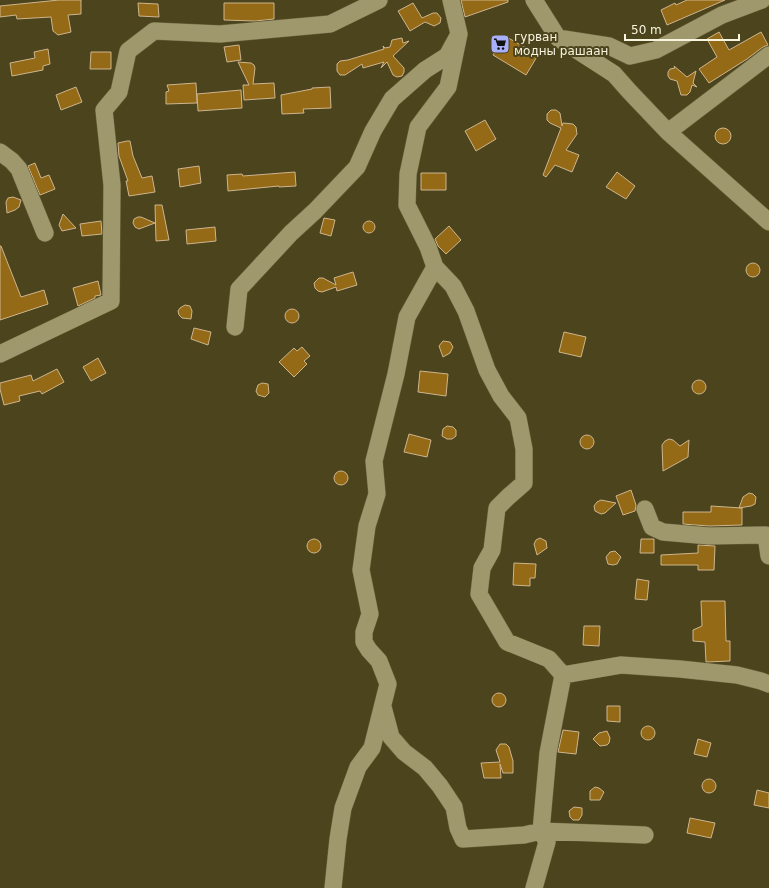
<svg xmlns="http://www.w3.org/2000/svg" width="769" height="888" viewBox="0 0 769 888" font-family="'DejaVu Sans',sans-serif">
  <rect width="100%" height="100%" fill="#4c441c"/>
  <path fill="#946a17" stroke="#cdb58e" d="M59,0h22v14l-13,1 3,17 -13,3 -5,-4 -2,-14 -34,2 -1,-4 -16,2v-11z
    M461,0h47v2l-43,15z
    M687,0h38l-58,25 -6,-15 14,-7 1,2z
    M138,3l20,1 1,13 -20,-1z
    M224,3h50v16l-19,2 -31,-1z
    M413,3l9,15 11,-5h4l4,5 -1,5 -6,3 -9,-4 -15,9 -12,-20z
    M719,32l10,18 32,-18 7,13 -5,2 -16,12 -38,24 -10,-14 18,-12 -10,-18z
    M505,36l33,19 -12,20 -33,-20z
    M402,38l1,5 6,-2 -16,15 11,12v4l-2,4 -5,1 -4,-2 -6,-13 -6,6 3,-6 -21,6 -1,-4 -17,11h-5l-3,-4v-7l3,-3 8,-1 36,-11 -1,-3 2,2 5,-1 2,-7z
    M239,45l2,15 -14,2 -3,-15z
    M48,49l2,15 -7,2v4l-31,6 -2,-13 25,-5 -1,-6z
    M91,52h20v17h-21z
    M238,62l13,1 3,2 1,3 -2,16 21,-1 1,15 -31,2 -1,-15h6z
    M674,66l13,11 9,-6 -3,12 4,4 -5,-2 -2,7 -3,3h-6l-4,-14 -7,-2 -2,-3v-4l2,-3 5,-1z
    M196,83l1,20 -31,1v-12l3,-1 -2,-6z
    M76,87l6,15 -21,8 -5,-15z
    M330,87l1,21 -28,1 1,4 -22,1 -1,-19 31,-6v-1z
    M241,90l1,18 -44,3 -1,-17z
    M551,110h5l4,3 2,13 1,-3 10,1 3,3 1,7 -11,16 13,5 -7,17 -17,-7 -9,12 -3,-2 18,-47 -11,-5 -3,-3v-6z
    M485,120l11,19 -20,12 -11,-20z
    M715 136a8 8 0 1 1 16 0a8 8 0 1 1-16 0Z
    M127,141h3l3,15 9,22 10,-2 3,16 -26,4 -3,-15h2l-9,-25 -1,-13z
    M35,163l6,15 8,-3 6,14 -15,6 -12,-29z
    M199,166l2,17 -21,4 -2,-18z
    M295,172l1,14 -17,1v-1l-51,5 -1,-16 15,-1 1,2z
    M617,172l18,14 -9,13 -20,-12z
    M421,173h25v17h-25z
    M13,197l8,3 -2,7 -4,3 -8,3 -1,-11 2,-4z
    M155,205h7l7,35 -13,1z
    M63,214l13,14 -14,3 -3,-6z
    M138,217h3l14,6 -16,6 -4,-2 -2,-4 1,-4z
    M324,218l11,2 -4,16 -11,-3z
    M363 227a6 6 0 1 1 12 0a6 6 0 1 1-12 0Z
    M101,221l1,13 -20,2 -2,-12z
    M449,226l12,14 -15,14 -8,-8 -3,-7z
    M215,227l1,14 -29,3 -1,-14z
    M0,246h1l20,51 23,-7 4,14 -48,16z
    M746 270a7 7 0 1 1 14 0a7 7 0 1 1-14 0Z
    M353,272l4,13 -20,6 -1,-4 -14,5 -4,-1 -3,-3 -1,-5 5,-5h4l13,7 -2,-7z
    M98,281l3,14 -6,1v2l-17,8 -5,-18z
    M185,305l5,1 2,5 -1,8 -9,-1 -3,-3 -1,-4 2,-3z
    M285 316a7 7 0 1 1 14 0a7 7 0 1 1-14 0Z
    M194,328l17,4 -3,13 -17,-6z
    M564,332l22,5 -5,20 -22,-5z
    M443,341l7,1 3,5 -3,6 -7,4 -4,-11z
    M302,347l8,9 -6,5 3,3 -13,13 -15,-15 15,-14 3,3z
    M98,358l8,15 -15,8 -8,-14z
    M57,369l7,13 -22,12 -2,-3 -21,5 1,5 -16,4 -4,-16v-6l31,-8 2,6z
    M420,371l28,3 -2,22 -28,-4z
    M692 387a7 7 0 1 1 14 0a7 7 0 1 1-14 0Z
    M262,383l6,1 1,9 -4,4 -7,-2 -2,-4 2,-6z
    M447,426l6,1 3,3v6l-4,3h-5l-5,-3 1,-7z
    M409,434l22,6 -4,17 -23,-5z
    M580 442a7 7 0 1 1 14 0a7 7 0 1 1-14 0Z
    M669,439l4,1 7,6 9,-6 -1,17 -25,14 -1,-26 3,-4z
    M334 478a7 7 0 1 1 14 0a7 7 0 1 1-14 0Z
    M631,490l5,15 -1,6 -12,4 -7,-19z
    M749,493l4,1 3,3 -1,7 -4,2 -12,2 4,-11z
    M601,500l15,3 -11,10 -4,1 -6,-3 -1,-5 3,-4z
    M711,506l31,2v17l-33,1 -26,-2v-12h28z
    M540,538l6,3 1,7 -10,7 -3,-11 2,-4z
    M641,539h13v14h-14z
    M307 546a7 7 0 1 1 14 0a7 7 0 1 1-14 0Z
    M698,545l17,1 -1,24h-16v-5h-37v-10l37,-2z
    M615,551l6,6 -4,7 -4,1 -5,-1 -2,-7 4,-5z
    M514,563l22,1 -1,14h-5v8l-17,-1z
    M637,579l12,2 -2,19 -12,-1z
    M701,601h24l1,40h4v20l-24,1 -1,-20 -12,-1v-11l9,-4z
    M584,626h16l-1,20 -16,-1z
    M492 700a7 7 0 1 1 14 0a7 7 0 1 1-14 0Z
    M607,706h13v16l-13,-1z
    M641 733a7 7 0 1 1 14 0a7 7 0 1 1-14 0Z
    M563,730l16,2 -3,22 -18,-2z
    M607,731l3,7 -1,5 -2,2 -7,1 -7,-7 6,-6z
    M698,739l13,4 -4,14 -13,-3z
    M500,744h6l3,3 4,14v12h-10l-3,-9 1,14h-17l-3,-15 19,-1 -4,-12z
    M702 786a7 7 0 1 1 14 0a7 7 0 1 1-14 0Z
    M595,787l4,1 5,4 -4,8h-10v-9z
    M757,790l12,3v15l-15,-3z
    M574,807l8,1v7l-3,5h-6l-3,-3 -1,-6z
    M690,818l25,5 -4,15 -24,-5z"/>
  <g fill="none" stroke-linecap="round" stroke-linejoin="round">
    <defs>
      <path id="minor" d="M534,0l24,38 56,36 15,17 39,41 101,90
        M564,39l45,7 21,10 26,-6 66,-35 40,-15
        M668,132l101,-77
        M0,152l12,9 7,8 26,64
        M435,267l18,19 13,25 21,59 14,26 17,22 6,31v34l-16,14 -11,11 -5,42 -10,18 -3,26 28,48 42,17 14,16 58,-10 59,4 57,6 24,6 8,3
        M235,327l4,-38 52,-56 24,-22 42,-44 16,-36 19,-32 33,-29 22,-14 12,-22 -8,-34
        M0,354l111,-53 1,-116 -8,-75 15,-18 9,-41 26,-20 66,3 110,-10 49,-24
        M645,509l7,18 11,5 46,4 57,-1 3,21
        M563,675l-15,78 -7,78 104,4
        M383,707l8,30 13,15 21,16 15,18 14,21 4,21 5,11 61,-4 17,-4 6,11 -13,46
        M333,888l5,-49 5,-31 15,-41 14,-19 16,-64 -9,-23 -10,-11 -5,-8v-10l6,-18 -9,-44 6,-44 10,-32 -3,-33 22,-87 11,-57 28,-50 -7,-20 -21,-42 1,-31 10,-47 30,-40 11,-53"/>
    </defs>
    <use href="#minor" stroke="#69633e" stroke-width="18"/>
    <use href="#minor" stroke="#a0986d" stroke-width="17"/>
  </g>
  <defs>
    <symbol id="supermarket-square" viewBox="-11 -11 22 22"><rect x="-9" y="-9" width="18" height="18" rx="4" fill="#a8b0fc" stroke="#4c441c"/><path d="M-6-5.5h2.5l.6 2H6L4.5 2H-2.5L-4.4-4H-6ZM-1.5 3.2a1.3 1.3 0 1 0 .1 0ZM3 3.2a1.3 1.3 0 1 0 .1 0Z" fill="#111"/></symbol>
  </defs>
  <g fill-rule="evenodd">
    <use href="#supermarket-square" x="489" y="33" width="22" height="22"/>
  </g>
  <g text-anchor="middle" stroke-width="4" stroke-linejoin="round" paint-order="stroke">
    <g font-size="12" fill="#f8f4de" stroke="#4c441c" text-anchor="start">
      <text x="514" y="41">гурван<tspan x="514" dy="14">модны рашаан</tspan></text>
    </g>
  </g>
  <path d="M625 34v6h114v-6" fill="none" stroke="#f8f4de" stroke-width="2"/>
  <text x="631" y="34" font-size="12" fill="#f8f4de" stroke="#4c441c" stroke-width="3" paint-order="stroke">50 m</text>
</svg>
